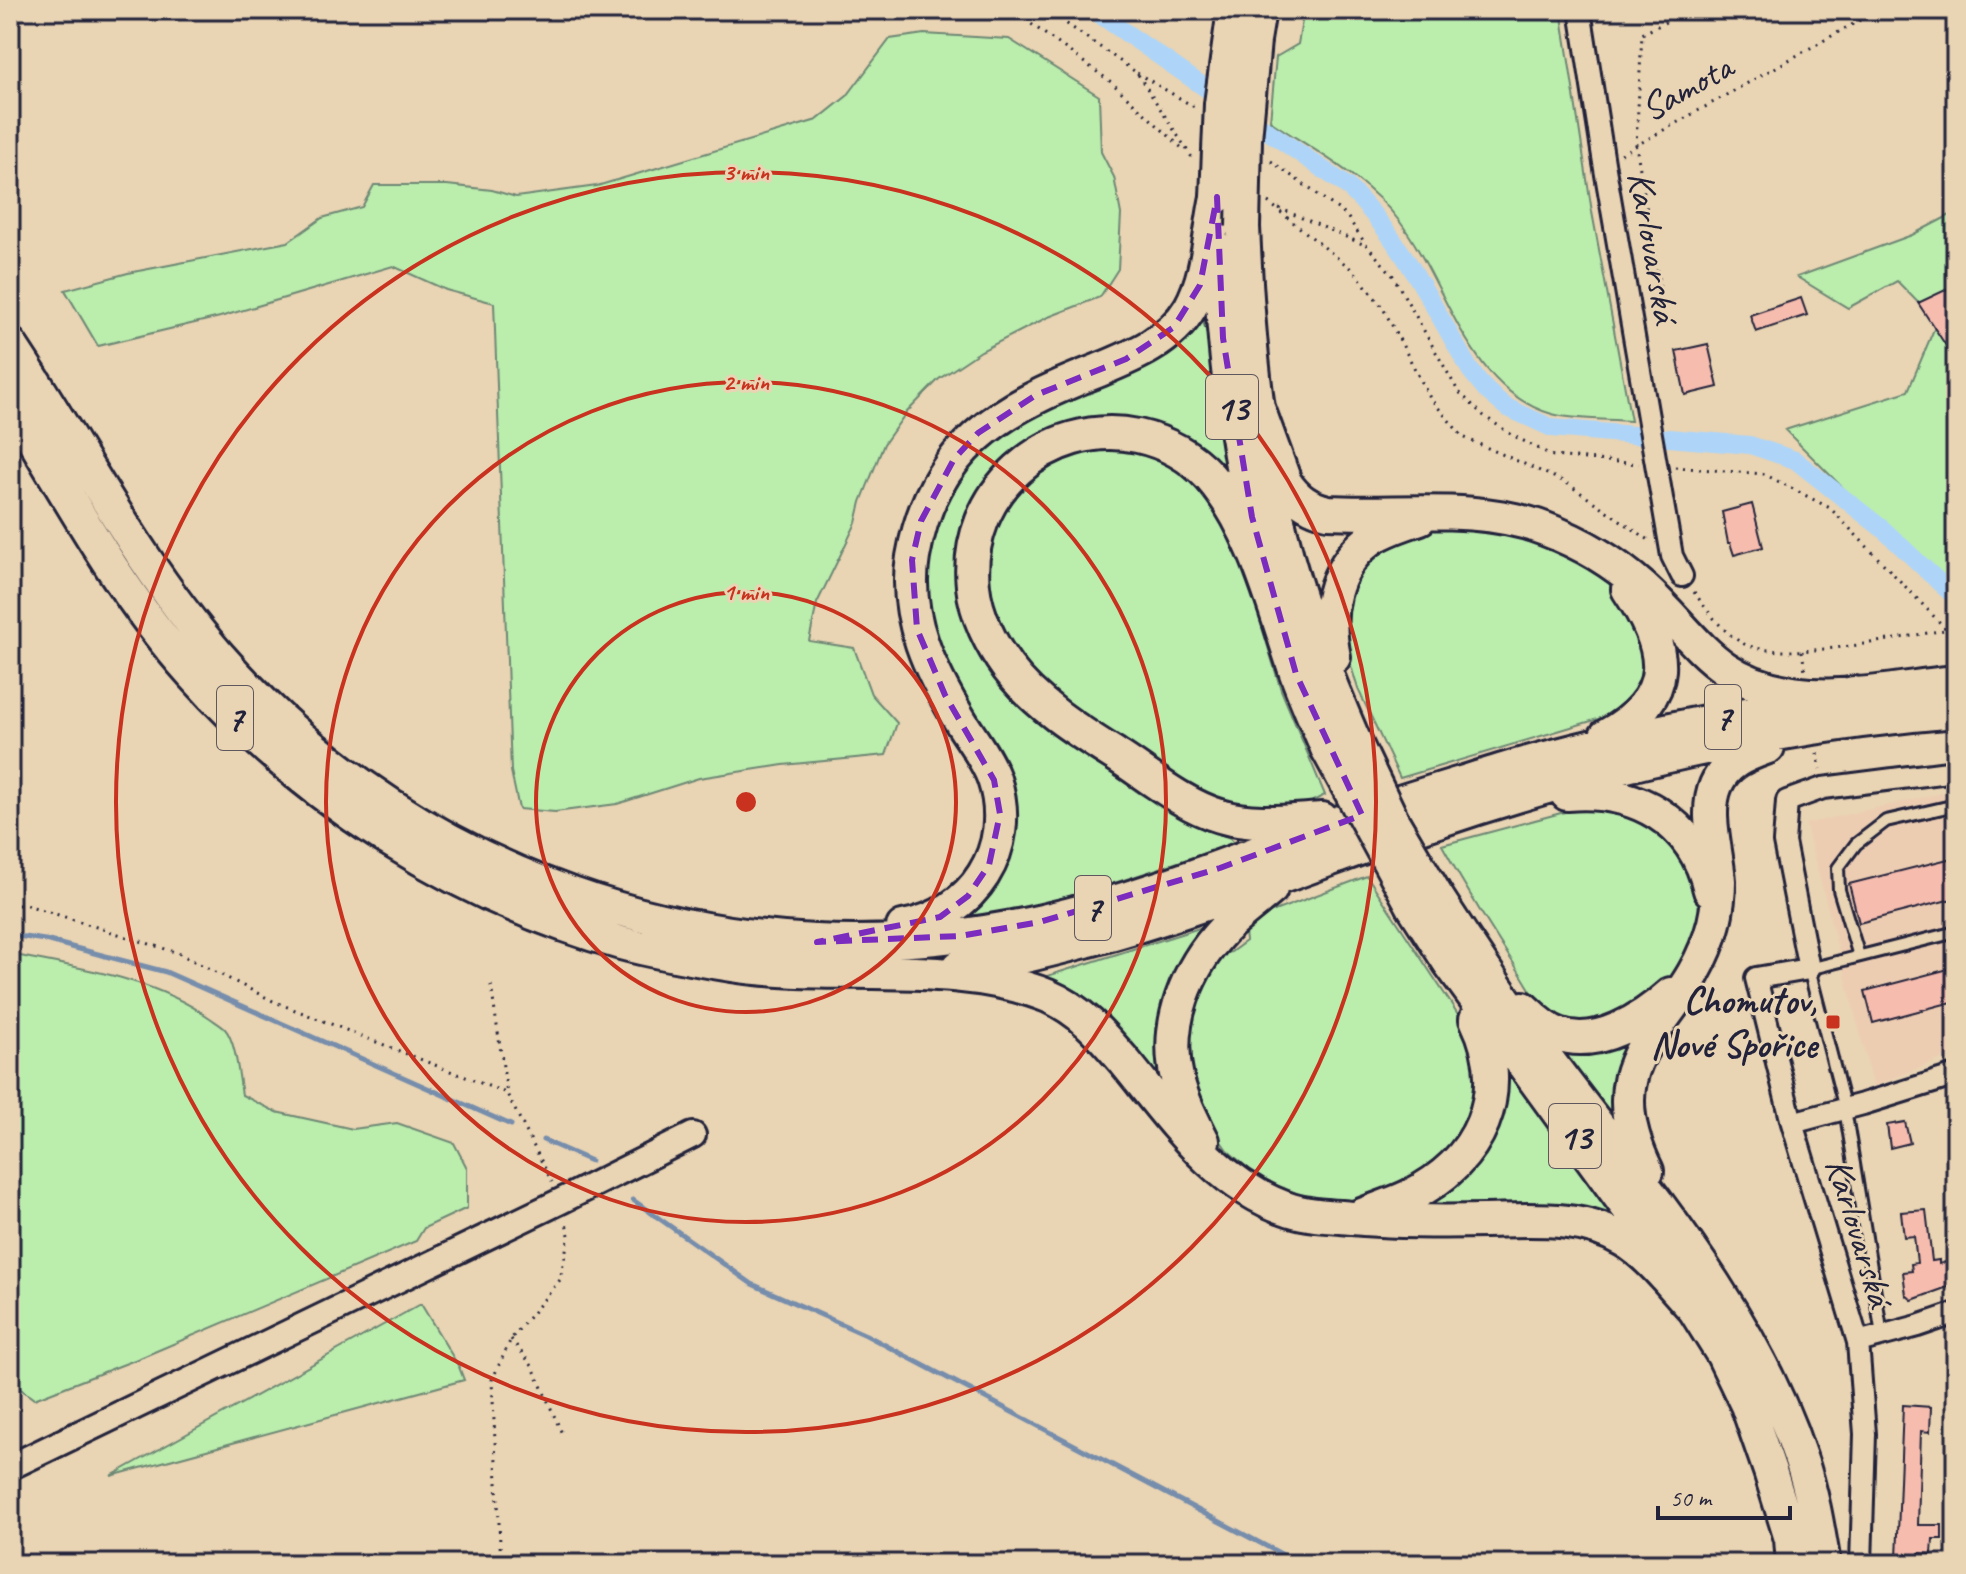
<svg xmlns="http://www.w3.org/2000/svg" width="1966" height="1574" viewBox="0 0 1966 1574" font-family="Caveat,sans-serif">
  <rect width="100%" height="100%" fill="#e9d4b3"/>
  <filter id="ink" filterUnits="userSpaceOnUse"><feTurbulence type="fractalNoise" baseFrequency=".0125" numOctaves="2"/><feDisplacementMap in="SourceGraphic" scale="16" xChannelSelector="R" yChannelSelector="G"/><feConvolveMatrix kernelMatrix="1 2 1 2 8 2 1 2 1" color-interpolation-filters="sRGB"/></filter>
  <g filter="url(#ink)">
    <path fill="#edcdb2" d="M1956,790v263l-82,33 -68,-262z"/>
    <path fill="#bbedad" stroke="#6e8874" stroke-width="2" d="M1304,10h257l31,202 39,209c-23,-2 -57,-1 -79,-7 -84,-24 -105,-130 -152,-192 -33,-44 -85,-71 -130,-101l6,-64 22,-13z
      M924,34l85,5 90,57 2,56 13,25 7,37 -3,55 -18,28 -54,21 -65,33 -42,28 -33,34 -22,31 -23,58 -5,21 -39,80 -8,38 45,7 17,46 26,29 -11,32 -103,10 -84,13 -82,26 -62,8 -36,-3 -8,-38 -17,-468 -48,-13 -53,-24 -173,51 -122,29 -33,-56 63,-17 160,-31 34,-24 40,-11 12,-22h73l45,5 24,7 81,-11 220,-66 30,-24 43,-57z
      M1956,212v389l-171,-171 123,-39 29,-69 -40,-41 -49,27 -51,-31 115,-42z
      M1201,317l6,16 22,152 -25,-28 -155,-22 -88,132 112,179 66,47 43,25 48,20 4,5c-89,30 -178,63 -271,76l16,-14 23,-34c-14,-60 -28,-120 -44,-179 -7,-24 -22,-45 -27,-69 -16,-68 11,-130 57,-179z
      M1127,444l63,29 44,62 47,155 44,105 -30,15 -44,1 -49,-13 -155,-105 -46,-56 -19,-70 22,-68 54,-45z
      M1459,525l79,14 61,33 14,16 30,53 1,42 -26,30 -218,65 -42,-89 -15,-50 7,-56 26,-33 55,-24z
      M1587,806c33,1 58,14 81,36 27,27 42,76 21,112 -22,37 -103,94 -143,57 -10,-9 -17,-24 -24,-35 -29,-43 -55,-85 -80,-131z
      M1367,876l108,164 2,70 -38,54 -69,34 -36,6 -46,-9 -31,-19 -30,-26 -23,-33 -13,-43 -2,-29 2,-28 7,-28 21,-35 12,-2 15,-11 -1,-9 16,-16z
      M1206,926l-40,167 -125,-115z
      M10,954c68,14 142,23 200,64 4,3 11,7 15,11 11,12 14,50 17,66l34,17 77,17 44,-6 57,20 13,25v40l-43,20 -8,13 -276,117 -106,41 -24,-18z
      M1646,1026l-25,103 -66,-84z
      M1510,1074l114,153 -204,-19c59,-38 80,-64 90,-134z
      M421,1304l38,63 5,13 -353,96z"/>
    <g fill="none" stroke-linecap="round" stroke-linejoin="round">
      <path stroke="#768dac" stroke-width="5" d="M10,935l35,5 121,32 345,153
        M543,1140l48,21
        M633,1200l119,84 114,51 434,229"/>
      <path stroke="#aed5f8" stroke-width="18" d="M1093,10l254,176c54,51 86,121 123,184l17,21 19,16 46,21 198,17 45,15 89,70 72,68"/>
    </g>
    <path fill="#f6bcae" stroke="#22223b" stroke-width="2" d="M1956,285v76l-38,-58z
      M1801,298l6,17 -51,17 -6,-17z
      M1708,344l10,43 -33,8 -9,-44z
      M1752,504l11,43 -29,8 -4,-12h-2l-6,-31z
      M1956,857v41l-97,25 -10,-39z
      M1956,967v34l-83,22 -8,-32z
      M1905,1122l5,21 -20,5 -3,-23z
      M1926,1210l6,51 7,-1v4l17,-5v25l-44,16 -6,-5 -3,-23 9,-1 -1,-7 6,-1 -3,-27 -10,1 -3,-25z
      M1903,1405l28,2 -1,25 -9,-1 -3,94h24v14h-9l-1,15 -13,-1v7l-22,-1z"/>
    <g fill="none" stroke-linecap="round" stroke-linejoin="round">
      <defs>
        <path id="service" d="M1859,956l-20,-66 -1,-22 18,-24 30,-23 70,-16
          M1882,1335l-37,-226 -36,-140 147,-37"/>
        <path id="minor" d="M1580,10l24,153 68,393 10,20
          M1792,1123l71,-19 93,-29
          M1858,1342l60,-16 38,-13
          M1861,1564l4,-130 -7,-92 -66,-219 -36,-145 53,-9 -25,-127 3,-41 36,-13 133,-17"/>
        <path id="tertiary" d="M10,1467l551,-266 132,-66"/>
        <path id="trunk" d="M1254,40l5,-30
          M1243,227c5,112 15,224 45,333 17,61 40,120 65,178
          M1219,250c4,94 14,186 36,278
          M10,344c70,104 125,216 208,311 204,234 523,334 824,266 109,-24 210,-68 315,-105 47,-16 95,-30 143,-45 116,-35 235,-54 354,-78
          M10,400c56,92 109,192 182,273 114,127 264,224 429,270 37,10 74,16 111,22 100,16 222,-7 316,31 33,14 54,39 77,66 47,57 91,124 166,148 16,5 33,6 50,7 49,5 96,5 144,4 47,-1 98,-6 140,20 28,17 50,49 73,72
          M1257,405l28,77c11,17 24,26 43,30 70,4 150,-9 217,17 35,13 70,34 98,59 54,49 69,93 150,105 53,8 110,-6 163,-11
          M1334,657c-9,-42 -2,-87 34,-116 14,-11 35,-17 52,-23
          M1606,736c71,-40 63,-86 22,-147
          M1567,794c68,-6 127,26 143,96
          M1322,819c-33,2 -70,7 -102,-3 -37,-11 -71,-40 -104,-61 -38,-24 -80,-50 -108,-87 -17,-23 -32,-53 -35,-82 -10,-92 74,-169 165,-150 27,6 53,20 72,41 44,50 64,131 85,193 9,26 21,52 32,78
          M1437,897c33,51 66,102 102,151 96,130 209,253 261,409 12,34 18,71 24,107
          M1413,906l36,56 200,275 74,118 24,50 23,66 21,68 2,25
          M903,927c70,-12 114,-78 91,-148 -7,-20 -22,-39 -33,-57 -30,-49 -58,-106 -48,-165 19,-110 88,-149 184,-186 34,-14 73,-29 93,-63 19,-34 19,-74 27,-111
          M959,967c43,-4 88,-16 130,-27 114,-31 225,-76 337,-115 168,-58 353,-100 530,-114
          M1523,1008c11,10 21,21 35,26 39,15 85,-15 113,-40
          M1203,1141c-10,-20 -21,-41 -26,-63 -13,-54 10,-110 47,-149 14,-14 32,-27 47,-40
          M1647,1171c-61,-124 41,-143 67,-248 3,-13 5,-28 5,-42 -2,-30 -15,-68 -3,-96 10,-23 30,-30 52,-38
          M1362,1215c15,-6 31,-11 46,-18 73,-36 104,-104 68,-178"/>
      </defs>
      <use href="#service" stroke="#22223b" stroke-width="16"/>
      <use href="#minor" stroke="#22223b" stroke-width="26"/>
      <use href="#tertiary" stroke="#22223b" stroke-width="30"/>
      <use href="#trunk" stroke="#22223b" stroke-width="38"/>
      <path stroke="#22223b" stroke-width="3" stroke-dasharray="2 6" stroke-linecap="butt" d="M1012,10l99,72 74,69
        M1047,10l90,63 54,83 5,3
        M1137,73l59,35
        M1621,154l257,-144
        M1271,161l75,54 21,31 25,28 66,117 26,25 28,19 41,21 86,8
        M1268,202l87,70 28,36 47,90 33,39 102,45 84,58
        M1279,208l88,38
        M1651,318l13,-5 -28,-168 6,-111 47,-24
        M1675,467l89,7 66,34 117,122
        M1694,592c13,18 26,37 45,49 36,25 161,-4 206,-11
        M1802,651l3,20
        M1817,753l3,16
        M10,905h17l151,48 97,49 231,91
        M491,985l16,109 45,88
        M511,1339l22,28 30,69
        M501,1564l-9,-184 19,-41 49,-59 9,-45 -3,-12"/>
      <use href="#service" stroke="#e9d4b3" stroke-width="10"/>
      <use href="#minor" stroke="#e9d4b3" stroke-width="20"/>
      <use href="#tertiary" stroke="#e9d4b3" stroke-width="24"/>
      <use href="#trunk" stroke="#e9d4b3" stroke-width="32"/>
      <defs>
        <path id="trunk-bridge" d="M1217,197l4,-93 11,-80
          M1243,227l2,-88 9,-99
          M1353,738l40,84 44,75
          M1327,748l86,158"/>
      </defs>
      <use href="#trunk-bridge" stroke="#22223b" stroke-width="38" stroke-linecap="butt"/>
      <use href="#trunk-bridge" stroke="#e9d4b3" stroke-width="32"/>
    </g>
  </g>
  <path fill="none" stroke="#7b2cbf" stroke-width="6" stroke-dasharray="16 10" stroke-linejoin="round" d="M1217,197l6,141 29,179 44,157 66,141 -142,53 -180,54 -80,14 -143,6 123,-25 28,-21 21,-31 11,-51 -6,-34 -49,-85 -28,-66 -5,-69 9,-39 33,-62 24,-26 58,-38 90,-36 48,-32 26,-42z"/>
  <g fill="none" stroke="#c8321e" stroke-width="4">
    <circle cx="746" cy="802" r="210"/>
    <circle cx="746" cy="802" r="420"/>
    <circle cx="746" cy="802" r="630"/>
  </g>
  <rect fill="#c8321e" stroke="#e9d4b3" stroke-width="3" x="1825" y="1014" width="16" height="16" rx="4"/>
  <g text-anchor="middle" stroke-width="6" stroke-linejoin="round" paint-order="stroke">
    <g fill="#e9d4b3" stroke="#5e575f" stroke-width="2">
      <rect x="1206" y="375" width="52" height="64" rx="6"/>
      <rect x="1705" y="685" width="36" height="64" rx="6"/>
      <rect x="217" y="686" width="36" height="64" rx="6"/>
      <rect x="1075" y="876" width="36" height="64" rx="6"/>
      <rect x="1549" y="1104" width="52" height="64" rx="6"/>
    </g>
    <g font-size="36" font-weight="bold" fill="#22223b">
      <text x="1232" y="420">13</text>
      <text x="1723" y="730">7</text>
      <text x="235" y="731">7</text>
      <text x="1093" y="921">7</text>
      <text x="1575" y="1149">13</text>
    </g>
    <g font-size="38" fill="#22223b" stroke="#e9d4b3">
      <text transform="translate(1686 87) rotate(-29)" y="13">Samota</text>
      <text transform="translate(1654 247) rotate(80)" y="13">Karlovarská</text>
      <text transform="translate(1860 1232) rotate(73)" y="13">Karlovarská</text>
    </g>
    <g font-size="38" font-weight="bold" fill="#22223b" stroke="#e9d4b3" text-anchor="end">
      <text x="1817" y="1013">Chomutov,<tspan x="1817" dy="44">Nové Spořice</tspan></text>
    </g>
  </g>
  <circle cx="746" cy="802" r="12" fill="#c8321e" stroke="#e9d4b3" stroke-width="4"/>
  <g font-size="24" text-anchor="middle" font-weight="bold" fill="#c8321e" stroke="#e9d4b3" stroke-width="6" stroke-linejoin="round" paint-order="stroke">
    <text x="746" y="180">3 min</text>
    <text x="746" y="390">2 min</text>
    <text x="746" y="600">1 min</text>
  </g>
  <rect width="1966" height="1574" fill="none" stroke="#e9d4b3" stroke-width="40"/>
  <rect x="20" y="20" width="1926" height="1534" fill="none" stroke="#22223b" stroke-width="3" filter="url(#ink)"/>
  <path d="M1658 1506v12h132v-12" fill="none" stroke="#22223b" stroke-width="4"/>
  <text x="1670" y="1506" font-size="24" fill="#22223b" stroke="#e9d4b3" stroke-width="6" paint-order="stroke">50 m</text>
</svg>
